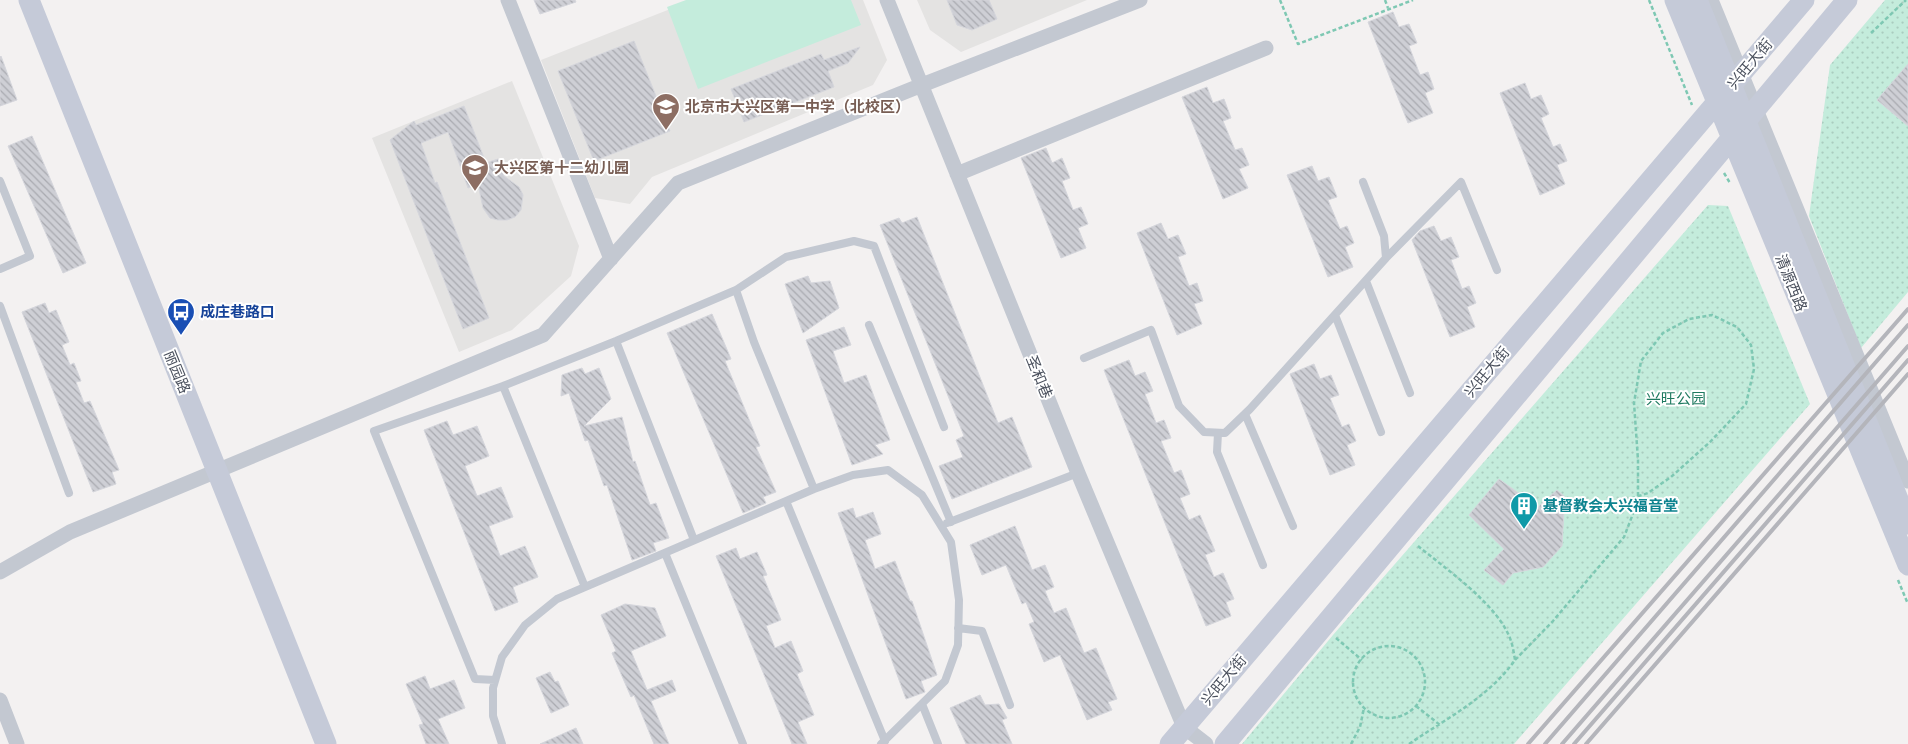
<svg xmlns="http://www.w3.org/2000/svg" width="1908" height="744" viewBox="0 0 1908 744" font-family="'Open Sans','Noto Sans SC',sans-serif">
  <defs>
    <pattern id="grass-dots" width="8" height="8" patternUnits="userSpaceOnUse" patternTransform="scale(1.25)"><rect width="8" height="8" fill="#c4ecdc"/><path d="M2 2h.1M6 6h.1" fill="none" stroke="#aaccbf" stroke-width="1.8" stroke-linecap="round"/></pattern>
    <pattern id="building-back-hatch" width="6" height="6" patternUnits="userSpaceOnUse" patternTransform="scale(1.25)"><rect width="6" height="6" fill="#cecfd5"/><path d="M-1 5l2 2M0 0l6 6M5-1l2 2" fill="none" stroke="#a9aab0"/></pattern>
  </defs>
  <rect width="100%" height="100%" fill="#f3f1f1"/>
  <path fill="#e4e3e2" d="M693,0h170l24,60 -14,25 -221,92 -22,27 -35,-6 -54,-138z
    M917,0h170l-126,52 -31,-22z
    M512,81l67,165 -8,30 -59,54 -53,22 -87,-214z"/>
  <path fill="url(#grass-dots)" d="M1885,0h23v292l-47,56 -52,-132 21,-151z
    M1708,205l20,1 82,198 -296,340h-272l91,-109z"/>
  <path fill="#c4ecdc" d="M686,0h165l10,25 -163,64 -31,-82z"/>
  <path fill="url(#building-back-hatch)" stroke="#d5d6dc" d="M534,0h41l1,2 -36,12z
    M947,0h42l8,19 -25,11 -15,-5z
    M1393,12l6,15 10,-3 8,19 -8,3 11,29 8,-3 6,17 -9,4 8,20 -25,10 -40,-101z
    M634,41l36,90 -76,30 -36,-90z
    M860,47l-12,16 -20,8 6,16 -90,35 -13,-33 90,-35 3,6z
    M1,56l16,44 -17,6v-49z
    M1908,64v62l-31,-26z
    M1525,83l6,16 10,-4 8,19 -8,4 12,29 7,-3 7,17 -10,4 8,19 -25,11 -40,-102z
    M1207,87l6,16 11,-4 7,19 -8,3 12,29 7,-2 7,17 -10,4 9,19 -25,11 -41,-102z
    M464,106l22,57 12,-4 6,17 15,11 4,8 -2,15 -6,7 -8,3h-9l-8,-2 -7,-10 -5,-24 -10,4 -20,-56 -27,11 14,40 2,-1 52,136 -26,11 -73,-189 24,-19 2,4z
    M32,136l54,127 -23,10 -55,-127z
    M1046,148l6,15 10,-5 8,20 -8,3 11,29 8,-3 7,17 -10,4 8,20 -25,10 -40,-100z
    M1312,166l6,15 11,-4 8,20 -9,3 12,29 7,-3 7,17 -9,4 8,20 -25,10 -41,-102z
    M917,217l81,206 14,-6 20,50 -80,32 -13,-33 24,-9 -7,-17 8,-4 -84,-211 19,-7 3,5z
    M1161,223l7,16 10,-4 8,19 -8,3 11,29 8,-3 6,18 -9,3 8,20 -25,11 -40,-102z
    M1434,226l7,15 10,-4 8,20 -8,3 11,29 7,-3 7,17 -9,4 8,20 -25,10 -38,-97 8,-9z
    M808,276l3,7 19,-2 9,27 -36,25 -18,-49z
    M45,303l4,10 7,-3 13,32 -7,3 8,20 4,-2 7,18 -5,1 8,21 6,-2 29,69 -7,2 4,12 -23,8 -71,-180z
    M712,314l19,45 -6,2 35,85 -4,1 20,45 -13,5 3,6 -23,10 -76,-180z
    M844,327l7,18 -18,6 11,32 22,-8 24,65 -15,5 8,9 -31,11 -46,-125z
    M1129,360l6,16 10,-4 8,19 -8,3 11,29 8,-3 7,18 -10,3 13,32 7,-3 9,24 -10,4 9,22 11,-5 15,36 -10,4 9,22 9,-4 11,26 -8,3 5,14 -25,10 -102,-256z
    M1314,364l6,15 11,-4 8,20 -9,3 12,29 7,-3 7,17 -9,4 8,20 -25,10 -40,-101z
    M582,368l3,6 14,-6 12,31 -27,27 38,-9 11,45 2,-1 15,44 6,-2 13,35 -16,5 3,8 -24,9 -25,-75 -3,1 -16,-46 -3,1 -16,-48 -8,3 1,-21z
    M447,421l6,14 24,-9 12,30 -24,10 12,30 24,-9 12,30 -24,9 11,30 25,-10 13,31 -25,10 5,15 -23,9 -71,-181z
    M1499,479l39,28 19,-17 14,12 -7,8 -2,36 -19,21 -30,6 -10,12 -19,-15 20,-21 -35,-34z
    M853,508l3,10 17,-6 8,22 -16,6 10,29 20,-8 15,40h2l25,74 -16,6 4,11 -19,7 -68,-186z
    M1015,526l17,44 13,-5 9,22 -9,4 9,22 12,-5 18,45 12,-5 21,51 -9,3 4,8 -25,10 -27,-65 -16,7 -15,-38 5,-2 -8,-20 -4,2 -16,-39 -24,10 -12,-30z
    M736,548l4,11 17,-7 10,23 -4,1 18,44 -15,6 9,22 16,-7 12,30 -6,3 17,41 -16,7 9,22h-15l-76,-188z
    M625,604l30,4 11,28 -35,15 16,39 25,-10 4,11 -25,10 18,43h-15l-20,-49 -3,2 -19,-44 4,-2 -15,-36z
    M550,672l5,10 3,-1 11,24 -18,8 -15,-35z
    M425,676l5,13 24,-9 11,28 -27,11 11,25h-23l-7,-19 4,-1 -17,-40z
    M980,695l5,10 14,-1 8,14 -5,2 10,24h-46l-16,-36z
    M576,728l7,16h-43z"/>
  <g fill="none" stroke-linecap="round" stroke-linejoin="round">
    <path stroke="#7ec8b3" stroke-width="2.5" stroke-dasharray="4 2.5" stroke-linecap="butt" d="M1280,0l18,44 115,-44
      M1385,0l3,8
      M1649,0l43,105
      M1871,33l35,-33
      M1724,173l6,10
      M1898,580l10,24
      M1336,638l26,22
      M1353 682a36 36 0 1 1 72 0a36 36 0 1 1-72 0Z
      M1515,660l38,-39 71,-84 14,-36v-41l-4,-57 7,-42 22,-28 26,-14 23,-4 25,12 14,18 3,24 -8,35 -36,38 -39,35 -23,16 -43,14
      M1416,706l24,19
      M1351,744l9,-17 4,-19
      M1409,744c38,-26 79,-46 106,-84 -1,-6 -2,-13 -4,-19 -12,-36 -64,-71 -93,-95"/>
    <path stroke="#c3c8d1" stroke-width="8" d="M0,181l30,75 -30,13
      M1386,258l75,-76 36,88
      M1366,281l44,112
      M736,290l18,52 60,147
      M0,306l69,187
      M1335,315l46,117
      M869,325l82,197
      M616,341l78,199
      M1084,358l67,-28 28,76 25,26 21,1 25,-24 136,-151 -2,-22 -21,-54
      M503,386l82,201
      M1245,414l48,112
      M1218,433l-1,19 46,113
      M786,501l99,240
      M947,523l131,-50
      M665,553l78,191
      M958,628l24,3 28,74
      M495,680l-20,-1 -101,-248 129,-45 113,-45 120,-51 50,-33 68,-16 20,5 70,181
      M922,704l16,40
      M502,744l-9,-28v-28l9,-31 23,-32 32,-26 257,-110 39,-14 35,-5 34,25 29,47 8,58 -1,45 -13,36 -64,63"/>
    <path stroke="#c3c8d1" stroke-width="15" d="M508,0l103,259
      M887,0l191,473 106,254 22,17
      M1711,0l197,481
      M957,174l309,-126
      M0,572l70,-40 473,-197 135,-152 244,-98 218,-85
      M0,700l17,44"/>
    <path stroke="#c5cad8" stroke-width="21" d="M29,0l297,744
      M1675,0l233,565
      M1697,0l211,524
      M1170,744l634,-744
      M1225,744l622,-744"/>
    <path stroke="#b4b5bb" stroke-width="4" d="M1528,744l380,-435
      M1545,744l363,-419
      M1562,744l346,-398
      M1574,744l334,-384
      M1586,744l322,-370"/>
  </g>
  <defs>
    <symbol id="school-pin" viewBox="-11 -11 22 30"><path d="M0 17L-7.5 6A9.5 9.5 0 1 1 7.5 6Z" fill="#8d6e63" stroke="#fff"/><path d="M0-5L7-2L0 1L-7-2ZM-4 1L0 2.5L4 1V4Q0 6-4 4Z" fill="#fff"/></symbol>
    <symbol id="bus-pin" viewBox="-11 -11 22 30"><path d="M0 17L-7.5 6A9.5 9.5 0 1 1 7.5 6Z" fill="#1a4fb4" stroke="#fff"/><path d="M-5-6H5V4H4V6H2V4H-2V6H-4V4H-5ZM-3.5-4V0h7V-4ZM-3.5 1.2v1.5H-2V1.2ZM2 1.2v1.5H3.5V1.2Z" fill="#fff"/></symbol>
    <symbol id="building-pin" viewBox="-11 -11 22 30"><path d="M0 17L-7.5 6A9.5 9.5 0 1 1 7.5 6Z" fill="#0f9aa8" stroke="#fff"/><path d="M-4-6H4V6H1V3H-1V6H-4ZM-2.5-4.3h1.7v1.8h-1.7ZM.8-4.3h1.7v1.8H.8ZM-2.5-1h1.7V.8h-1.7ZM.8-1h1.7V.8H.8Z" fill="#fff"/></symbol>
  </defs>
  <g fill-rule="evenodd">
    <use href="#school-pin" x="650" y="91" width="32" height="43"/>
    <use href="#school-pin" x="459" y="152" width="32" height="43"/>
    <use href="#bus-pin" x="165" y="296" width="32" height="43"/>
    <use href="#building-pin" x="1508" y="490" width="32" height="43"/>
  </g>
  <g text-anchor="middle" stroke-width="4" stroke-linejoin="round" paint-order="stroke">
    <g font-size="15" fill="#4a505d" stroke="#fff">
      <text transform="translate(1750 64) rotate(-50)" y="5">兴旺大街</text>
      <text transform="translate(1791 283) rotate(68)" y="5">清源西路</text>
      <text transform="translate(177 372) rotate(68)" y="5">丽园路</text>
      <text transform="translate(1487 372) rotate(-50)" y="5">兴旺大街</text>
      <text transform="translate(1039 377) rotate(68)" y="5">圣和巷</text>
      <text transform="translate(1224 680) rotate(-50)" y="5">兴旺大街</text>
    </g>
    <g font-size="15" font-weight="bold" fill="#785e54" stroke="#fff" text-anchor="start">
      <text x="685" y="112">北京市大兴区第一中学（北校区）</text>
      <text x="494" y="173">大兴区第十二幼儿园</text>
    </g>
    <g font-size="15" font-weight="bold" fill="#164399" stroke="#fff" text-anchor="start">
      <text x="200" y="317">成庄巷路口</text>
    </g>
    <g font-size="15" fill="#1f7a60" stroke="#fff">
      <text x="1676" y="404">兴旺公园</text>
    </g>
    <g font-size="15" font-weight="bold" fill="#0d838f" stroke="#fff" text-anchor="start">
      <text x="1543" y="511">基督教会大兴福音堂</text>
    </g>
  </g>
</svg>
